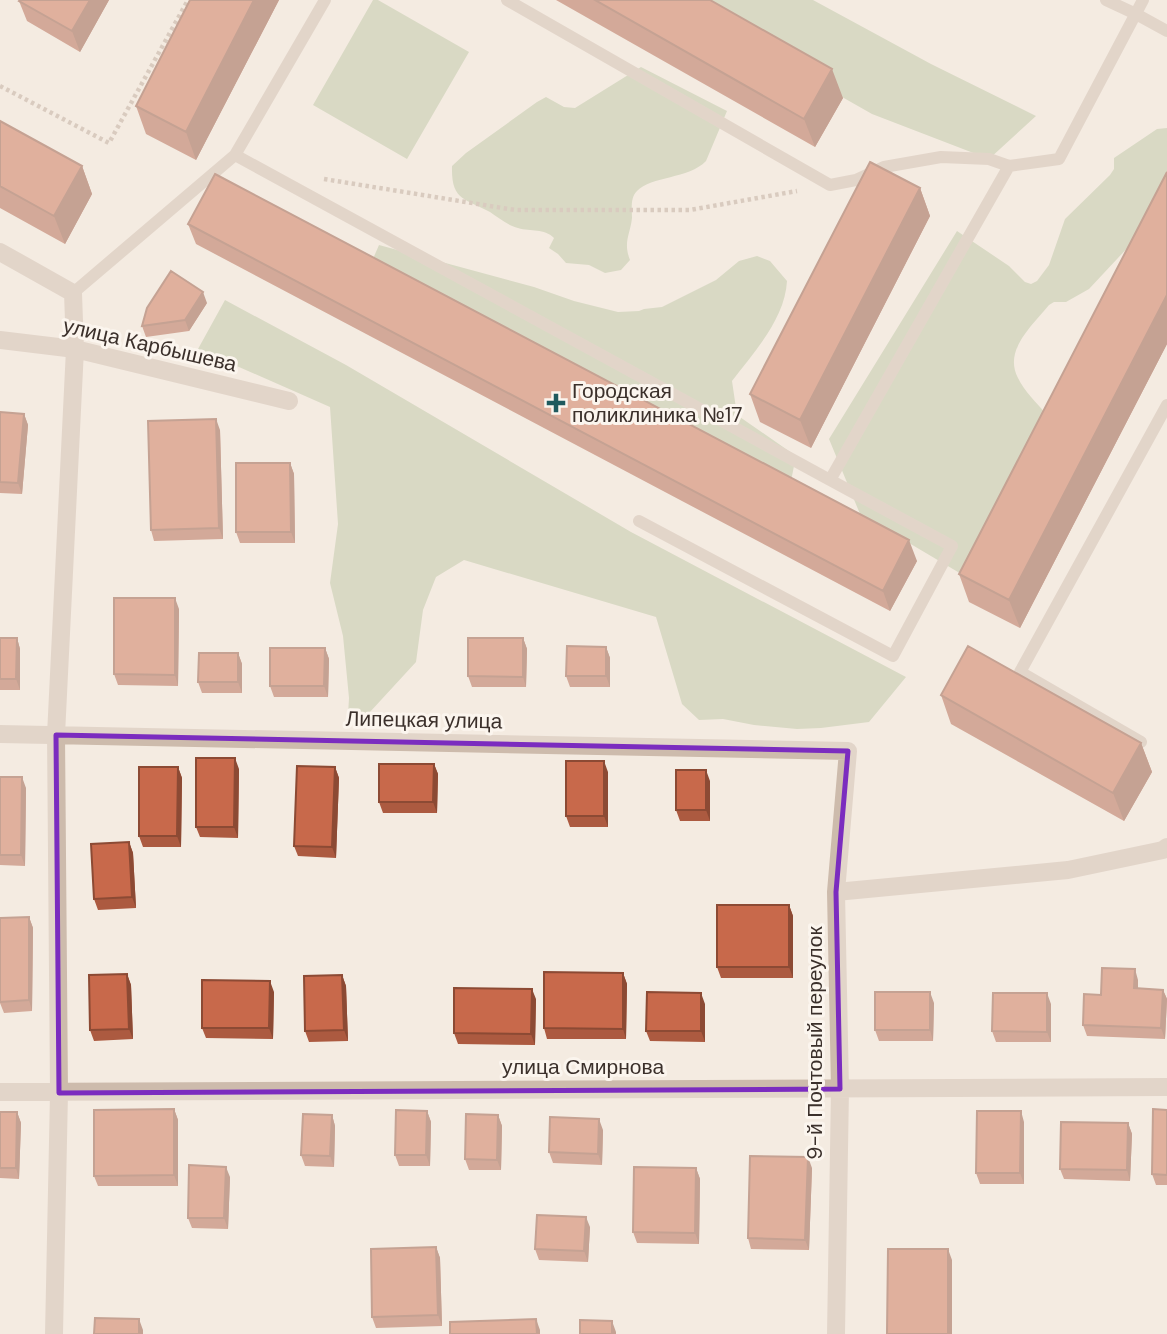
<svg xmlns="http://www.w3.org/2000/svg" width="1167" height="1334" viewBox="0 0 1167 1334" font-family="'DM Sans',sans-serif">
  <rect width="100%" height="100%" fill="#f4ebe1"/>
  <path fill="#b8c4a0" d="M373,0h5l91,52 -62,107 -94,-54z
    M671,0h142l118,64 105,52 -47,43 -117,-45z
    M641,67l86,44 -21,50c-17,18 -55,15 -69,30 -7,7 -5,18 -5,27 -2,17 -9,24 -2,42l-9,10 -16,3 -16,-8 -23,-2 -8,-9 -9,-6 5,-10c-10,-10 -23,-6 -36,-10 -11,-3 -19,-10 -28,-16 -25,-14 -39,-11 -38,-46l14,-13 71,-51 9,-5 18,10 11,1z
    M1167,128v60l-21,40 -57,61 -23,13h-12l-5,3c-16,20 -46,45 -31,73 6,13 19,25 28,36l-83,161 -103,-61 -31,-75 128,-208 52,35 16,16 6,2 6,-3 12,-16 16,-46 45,-44 4,-6v-11l43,-29z
    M379,245l155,42 40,14 44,11 21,-1 5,-2 18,-2 54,-27 23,-19 18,-5 13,5 17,20c-2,38 -33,71 -55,100l5,34 59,41 -6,30 -418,-225z
    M225,300l121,65 285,167 275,145 -37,45 -48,6 -24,1 -43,-4 -31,-6 -24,1 -17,-16 -26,-87 -192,-57 -28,17 -2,5 -11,28 -7,52 -46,50 -19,8 -3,-5 1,-17 -6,-62 -13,-53 8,-59 -8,-117 -132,-58z"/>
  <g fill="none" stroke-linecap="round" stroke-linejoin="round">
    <path stroke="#b9a596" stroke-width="4.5" stroke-dasharray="3.5 3.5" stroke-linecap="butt" d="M0,86l109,57 79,-143
      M324,179l191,31h175l107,-19"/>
    <path stroke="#cdbbac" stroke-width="12" d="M507,0l323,185 26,-5 28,-13 57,-10 48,2 20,7 50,-7 84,-159
      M1106,0l30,14 31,17
      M235,155l90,-155
      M73,293l162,-138 595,325 179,-314
      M639,521l254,135 59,-110 -122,-66
      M1141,742l-121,-70 147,-267"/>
    <path stroke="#cdbbac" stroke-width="18" d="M0,252l73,41 2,56 -19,386 3,358 -5,241
      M0,340l75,9 214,52
      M0,734l848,17 -12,141 4,197 -4,245
      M836,892l232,-22 95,-20 4,-3
      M0,1092l1167,-5"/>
  </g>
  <path fill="#ac5a40" d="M109,0l-29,52 -53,-31 -8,-20z
    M190,0h89l-83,160 -50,-26 -10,-28z
    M556,0h154l133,98 -28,49z
    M0,121l82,45 10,28 -27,50 -65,-36z
    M1167,172v172l-147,284 -51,-26 -10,-28z
    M920,188l10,28 -119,232 -51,-26 -10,-28z
    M188,224l729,337 -27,50 -694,-367z
    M207,303l-18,28 -43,6 -4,-11z
    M0,412l24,2 4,11 -6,69 -22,-1z
    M220,430l3,109 -69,2 -3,-11z
    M290,463l4,11 1,69h-55l-4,-11z
    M179,609l-1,77 -60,-1 -4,-11z
    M0,638h17l3,11v41h-20z
    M523,638l4,11 -1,38h-54l-4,-11z
    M606,647l4,11v29h-40l-4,-11z
    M325,648l4,11 -1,38h-54l-4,-11z
    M238,653l4,11v29h-40l-4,-11z
    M941,695l200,48 11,29 -28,49 -173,-97z
    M434,764l4,10 -1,39h-54l-4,-11z
    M178,767l4,11 -1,69h-38l-4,-11z
    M335,767l4,11 -3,80 -38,-2 -4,-10z
    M239,769l-1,69 -38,-1 -4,-10z
    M608,772v55h-38l-4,-11z
    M0,777l26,11 -1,78 -25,-1z
    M710,781v40h-30l-4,-11z
    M129,842l4,11 3,55 -38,2 -4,-11z
    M789,905l4,11v62h-72l-4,-11z
    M29,917l4,11 -1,83 -28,2 -4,-10v-85z
    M623,973l4,11 -1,55h-79l-3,-11z
    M127,974l4,11 2,54 -39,2 -4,-11z
    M342,975l4,11 2,55 -39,1 -4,-11z
    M1138,980v8l25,2 4,9 -2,40 -78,-3 -4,-11 18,-30z
    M274,992l-1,47 -67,-1 -4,-10z
    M536,999l-1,46 -77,-1 -4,-11z
    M934,1003l-1,38h-54l-4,-11z
    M705,1004v38l-55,-1 -4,-10z
    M1051,1004v38h-55l-4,-11z
    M174,1109l4,11v66h-80l-4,-10z
    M1167,1110v75h-11l-4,-11z
    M427,1111l4,11 -1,44h-31l-4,-11z
    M0,1112h17l4,11 -2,56 -19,-1z
    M332,1115l3,11 -1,41 -29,-1 -4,-11z
    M498,1115l4,11 -1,44h-32l-4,-11z
    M1024,1122v62h-44l-4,-11z
    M1128,1123l4,11 -2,47 -66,-2 -4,-10z
    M603,1130l-1,35 -49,-2 -4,-11z
    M696,1168l4,11 -1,65 -62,-1 -4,-11z
    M812,1168l-3,82 -58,-1 -3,-11z
    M230,1177l-2,52 -36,-1 -4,-10z
    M590,1227l-2,35 -49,-2 -4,-11z
    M436,1247l4,11 2,68 -66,2 -4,-11z"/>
  <path fill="#8c4a34" d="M90,0h19l-29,52 -8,-21z
    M254,0h25l-83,160 -10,-28z
    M832,69l11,29 -28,49 -11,-28z
    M82,166l10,28 -27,50 -11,-28z
    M920,188l10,28 -119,232 -11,-28z
    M203,292l4,11 -18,28 -4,-11z
    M1167,295v49l-147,284 -11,-28z
    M24,414l4,11 -6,69 -4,-11z
    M216,419l4,11 3,109 -4,-11z
    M290,463l4,11 1,69 -4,-11z
    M909,540l8,21 -27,50 -7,-20z
    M175,598l4,11 -1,77 -3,-11z
    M17,638l3,11v41l-4,-11z
    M523,638l4,11 -1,38 -3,-10z
    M606,647l4,11v29l-4,-11z
    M325,648l4,11 -1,38 -4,-11z
    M238,653l4,11v29l-4,-11z
    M1141,743l11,29 -28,49 -11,-28z
    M235,758l4,11 -1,69 -4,-11z
    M604,761l4,11v55l-4,-11z
    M434,764l4,10 -1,39 -4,-11z
    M178,767l4,11 -1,69 -4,-11z
    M335,767l4,11 -3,80 -4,-11z
    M706,770l4,11v40l-4,-11z
    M22,777l4,11 -1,78 -4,-11z
    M129,842l4,11 3,55 -4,-11z
    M789,905l4,11v62l-4,-11z
    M29,917l4,11 -1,83 -3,-11z
    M1135,969l3,11v19l-4,-11z
    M623,973l4,11 -1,55 -3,-10z
    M127,974l4,11 2,54 -4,-10z
    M342,975l4,11 2,55 -4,-11z
    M270,981l4,11 -1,47 -4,-11z
    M532,989l4,10 -1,46 -4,-11z
    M1163,990l4,9 -2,40 -4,-11z
    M930,992l4,11 -1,38 -3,-11z
    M701,993l4,11v38l-4,-11z
    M1047,993l4,11v38l-4,-10z
    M174,1109l4,11v66l-4,-11z
    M427,1111l4,11 -1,44 -4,-11z
    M1021,1111l3,11v62l-4,-11z
    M17,1112l4,11 -2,56 -3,-11z
    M332,1115l3,11 -1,41 -4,-11z
    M498,1115l4,11 -1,44 -4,-10z
    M599,1119l4,11 -1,35 -4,-11z
    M1128,1123l4,11 -2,47 -3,-11z
    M808,1157l4,11 -3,82 -4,-10z
    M226,1167l4,10 -2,52 -4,-11z
    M696,1168l4,11 -1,65 -4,-11z
    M586,1217l4,10 -2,35 -4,-11z
    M436,1247l4,11 2,68 -4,-11z
    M948,1249l4,11v74h-4z
    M139,1319l4,11v4h-4z
    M536,1319l4,11v4h-3z
    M612,1321l4,11v2h-4z"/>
  <path fill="#c8694b" stroke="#8c4a34" stroke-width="2" d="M20,0h70l-18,31 -53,-30z
    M190,0h64l-68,132 -50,-26z
    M595,0h115l122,69 -28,50z
    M0,121l82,45 -28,50 -54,-30z
    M870,162l50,26 -120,232 -50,-26z
    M1167,172v123l-158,305 -50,-26z
    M215,174l694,366 -26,51 -695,-367z
    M171,271l32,21 -18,28 -43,6 5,-18z
    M0,412l24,2 -6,69 -18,-1z
    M216,419l3,109 -68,2 -3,-109z
    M236,463h54l1,69h-55z
    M114,598h61v77l-61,-1z
    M0,638h17l-1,41h-16z
    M468,638h55v39l-55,-1z
    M567,646l39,1v29h-40z
    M968,646l173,97 -28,50 -172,-98z
    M270,648h55l-1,38h-54z
    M199,653h39v29h-40z
    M196,758h39l-1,69h-38z
    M566,761h38v55h-38z
    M379,764h55l-1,38h-54z
    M297,766l38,1 -3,80 -38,-1z
    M139,767h39l-1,69h-38z
    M676,770h30v40h-30z
    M0,777h22l-1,78h-21z
    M129,842l3,55 -38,2 -3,-55z
    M717,905h72v62h-72z
    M29,917v83l-29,2v-84z
    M1102,968l33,1 -1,19 29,2 -2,38 -78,-3 1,-31 17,1z
    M544,972l79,1v56l-79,-1z
    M127,974l2,55 -39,1 -1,-55z
    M342,975l2,55 -39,1 -1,-55z
    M202,980l68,1 -1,47h-67z
    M454,988l78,1 -1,45 -77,-1z
    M647,992l54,1v38h-55z
    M875,992h55v38h-55z
    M993,993h54v39l-55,-1z
    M174,1109v66l-80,1v-66z
    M1153,1109l14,1v65l-15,-1z
    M396,1110l31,1 -1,44h-31z
    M977,1111h44l-1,62h-44z
    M0,1112h17l-1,56h-16z
    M303,1114l29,1 -2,41 -29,-1z
    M466,1114l32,1 -1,45 -32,-1z
    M550,1117l49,2 -1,35 -49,-2z
    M1061,1122l67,1 -1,47 -67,-1z
    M750,1156l58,1 -3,83 -57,-2z
    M189,1165l37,2 -2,51h-36z
    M634,1167l62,1 -1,65 -62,-1z
    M537,1215l49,2 -2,34 -49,-2z
    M436,1247l2,68 -66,2 -1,-68z
    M888,1249h60v85h-61z
    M95,1318l44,1v15h-45z
    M536,1319l1,15h-87v-12z
    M580,1320l32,1v13h-32z"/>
  <path d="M0 0H1167V1334H0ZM56,735l792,16 -12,141 4,197 -781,4z" fill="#f4ebe1" fill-opacity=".55" fill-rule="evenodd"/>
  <path fill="none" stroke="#7b2cbf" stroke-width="5" stroke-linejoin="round" d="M56,735l792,16 -12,141 4,197 -781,4z"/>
  <path fill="#1f5a5e" stroke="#fbf5ee" stroke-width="2.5" d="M552.5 392.5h7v7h7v7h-7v7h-7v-7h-7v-7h7z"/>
  <g text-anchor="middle" stroke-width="6" stroke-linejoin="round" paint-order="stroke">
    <g font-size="21" fill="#3b302b" stroke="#fbf5ee">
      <text transform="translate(150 345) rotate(13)" y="7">улица Карбышева</text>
      <text transform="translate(424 720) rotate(1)" y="7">Липецкая улица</text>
      <text transform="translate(815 1043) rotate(-90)" y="7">9-й Почтовый переулок</text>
      <text x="583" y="1074">улица Смирнова</text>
    </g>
    <g font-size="21" fill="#3b302b" stroke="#fbf5ee" text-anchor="start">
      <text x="572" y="398">Городская<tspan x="572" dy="24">поликлиника №17</tspan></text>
    </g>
  </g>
</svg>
